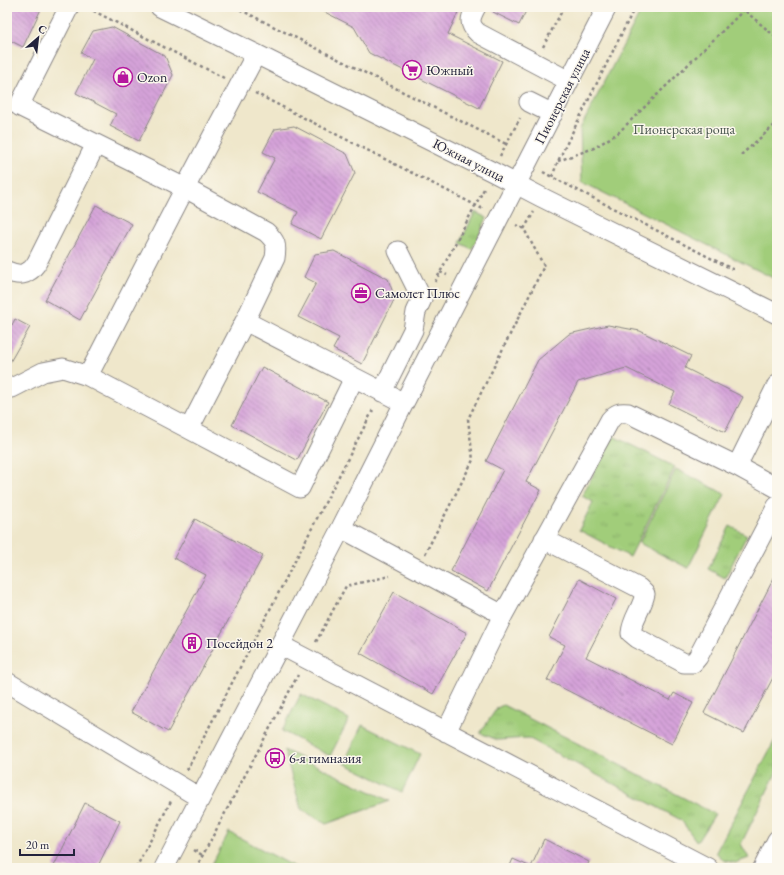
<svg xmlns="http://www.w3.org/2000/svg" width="784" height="875" viewBox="0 0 784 875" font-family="'EB Garamond',serif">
  <defs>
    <pattern id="grass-tufts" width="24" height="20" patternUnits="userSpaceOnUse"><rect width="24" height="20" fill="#a1cd7a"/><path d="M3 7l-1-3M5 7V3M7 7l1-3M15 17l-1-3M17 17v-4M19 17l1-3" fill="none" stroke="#8ab06a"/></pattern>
    <pattern id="building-back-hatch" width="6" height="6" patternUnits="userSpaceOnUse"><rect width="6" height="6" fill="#d5a3d9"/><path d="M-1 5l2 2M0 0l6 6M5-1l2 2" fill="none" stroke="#ac84b1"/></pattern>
  </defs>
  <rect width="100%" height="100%" fill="#fbf7ec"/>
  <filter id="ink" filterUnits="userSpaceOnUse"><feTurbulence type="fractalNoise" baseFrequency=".025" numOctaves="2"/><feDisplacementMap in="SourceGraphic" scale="8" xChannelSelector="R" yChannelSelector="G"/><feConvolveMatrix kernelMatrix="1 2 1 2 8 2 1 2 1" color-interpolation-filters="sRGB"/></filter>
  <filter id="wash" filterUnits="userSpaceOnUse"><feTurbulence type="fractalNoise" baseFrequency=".012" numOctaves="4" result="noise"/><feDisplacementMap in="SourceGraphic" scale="16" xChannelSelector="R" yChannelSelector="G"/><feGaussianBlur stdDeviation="0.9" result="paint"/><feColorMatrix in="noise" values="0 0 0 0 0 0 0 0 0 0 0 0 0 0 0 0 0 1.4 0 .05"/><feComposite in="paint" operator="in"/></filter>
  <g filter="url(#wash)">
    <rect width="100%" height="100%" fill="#efe7cb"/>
    <path fill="url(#grass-tufts)" stroke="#62785a" d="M475,212l12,6 -15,31 -12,-6z
      M613,436l62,31 -45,90 -51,-27 14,-28 -11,-6z
      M730,526l17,9 -22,43 -17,-9z
      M503,705l212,109 -18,28 -16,-22 -153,-82 -30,2 -18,-7 17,-25z
      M777,736v35l-36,73 8,14 -14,5 -12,-3 -7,-8z"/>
    <path fill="#a1cd7a" stroke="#62785a" d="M643,7h134v273l-195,-98 -2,-53z
      M676,469l49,25 -37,74 -49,-25z
      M301,694l48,25 -19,37 -48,-25z
      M362,725l58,29 -18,38 -58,-29z
      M284,750l106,51 -64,23 -25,-15z
      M229,832l68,36h-87z"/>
    <g id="blocks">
      <path fill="url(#building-back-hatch)" d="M7,7h35l-19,40 -16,-8z
        M315,7h142l3,1 -12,26 54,27 -23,47 -110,-55 -15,-26z
        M495,7h33l-9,18 -26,-13z
        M112,27l53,29 8,19 -34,66 -29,-15 6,-12 -40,-21 17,-34 -12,-6 12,-22z
        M294,126l53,28 8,19 -34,66 -29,-15 6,-12 -41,-20 18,-34 -12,-6 12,-23z
        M96,205l36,19 -52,96 -35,-20z
        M334,251l54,28 7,19 -33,66 -29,-15 6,-11 -41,-21 18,-34 -12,-6 11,-23z
        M15,319l15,8 -20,35 -3,-2v-37l5,2z
        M608,325l32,6 51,25 -6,12 58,29 -18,35 -56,-28 6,-12 -49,-24 -48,14 -52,100 15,8 -53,101 -37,-20 52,-101 -17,-9 52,-101 31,-26z
        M262,367l66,35 -31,58 -65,-35z
        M195,519l68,37 -95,176 -37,-20 75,-137 -32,-17z
        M777,572v98l-33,63 -40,-20z
        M579,579l37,20 -30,58 84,43 4,-7 19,10 -21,41 -125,-64 18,-35 -16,-8z
        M394,592l73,41 -34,61 -73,-41z
        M85,803l35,18 -23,47h-44z
        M544,839l45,23 -3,6h-77l4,-9 18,8z"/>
    </g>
  </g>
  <g filter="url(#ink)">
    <use href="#blocks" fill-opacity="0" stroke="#888483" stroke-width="1"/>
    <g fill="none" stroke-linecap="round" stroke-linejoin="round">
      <defs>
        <path id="minor" d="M69,7l-50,99 166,82 81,44c10,9 11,13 9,26l-30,63 159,82
          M160,7l96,47 237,118 48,25 236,117
          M476,7c-6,11 -8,17 2,26l91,48
          M529,102l24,12
          M7,271c7,3 16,5 22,0 3,-1 5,-5 7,-7l60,-120
          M245,321l-56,108 -101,-53 97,-188 71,-134
          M7,385l5,3 31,-16 20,-4 25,8
          M382,392l31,-62 3,-18 6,-13 -24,-48
          M189,429l111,59 54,-110
          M737,466l40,22
          M341,528l162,87 107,-195c6,-7 10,-8 18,-7l109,53 40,-81
          M544,539l95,49 6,6c-3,15 -13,25 -14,39l6,5 47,25h9l5,-6 79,-151
          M280,645l428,223
          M7,682l193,116
          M446,732l57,-117
          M164,868l177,-340 63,-125 203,-396
          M763,868l14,-28"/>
      </defs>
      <use href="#minor" stroke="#888483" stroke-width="21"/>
      <path stroke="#888483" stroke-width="2.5" stroke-dasharray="3 3" stroke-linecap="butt" d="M235,7l271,137
        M635,7l-77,154 -6,16 184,94
        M742,7l2,3 33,28
        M88,8l136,70
        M543,47l21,-40
        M255,93l228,116
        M741,155l36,-32
        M500,156l20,-38
        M558,161l36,-13 24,-15 129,-126
        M543,172l9,5v1
        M524,229l10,-17
        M440,272l7,3
        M435,282l50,-95
        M425,554l48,-94 -5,-41 76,-153 -20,-37 -8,-4
        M316,642l30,-56 44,-10
        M187,770l187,-362
        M194,850l8,5
        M136,868l35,-67
        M196,868l102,-193"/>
      <use href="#minor" stroke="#fff" stroke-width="19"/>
    </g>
  </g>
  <defs>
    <symbol id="supermarket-ring" viewBox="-11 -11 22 22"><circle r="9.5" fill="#fbf7ec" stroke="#b5179e" stroke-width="1.5"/><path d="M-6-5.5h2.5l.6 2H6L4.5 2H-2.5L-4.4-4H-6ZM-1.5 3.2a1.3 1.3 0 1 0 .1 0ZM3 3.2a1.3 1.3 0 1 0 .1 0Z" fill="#b5179e"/></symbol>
    <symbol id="shop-ring" viewBox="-11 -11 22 22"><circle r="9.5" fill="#fbf7ec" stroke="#b5179e" stroke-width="1.5"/><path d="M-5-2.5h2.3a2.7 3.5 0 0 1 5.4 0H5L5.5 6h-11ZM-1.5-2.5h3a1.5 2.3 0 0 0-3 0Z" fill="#b5179e"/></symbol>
    <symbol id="office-ring" viewBox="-11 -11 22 22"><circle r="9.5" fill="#fbf7ec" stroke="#b5179e" stroke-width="1.5"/><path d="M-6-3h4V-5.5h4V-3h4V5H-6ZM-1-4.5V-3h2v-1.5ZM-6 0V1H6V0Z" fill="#b5179e"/></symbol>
    <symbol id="building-ring" viewBox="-11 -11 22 22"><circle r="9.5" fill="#fbf7ec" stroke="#b5179e" stroke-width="1.5"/><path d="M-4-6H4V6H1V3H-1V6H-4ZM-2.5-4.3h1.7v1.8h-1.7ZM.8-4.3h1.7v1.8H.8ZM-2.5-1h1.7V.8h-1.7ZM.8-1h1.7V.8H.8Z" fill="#b5179e"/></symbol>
    <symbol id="bus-ring" viewBox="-11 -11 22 22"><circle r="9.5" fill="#fbf7ec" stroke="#b5179e" stroke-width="1.5"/><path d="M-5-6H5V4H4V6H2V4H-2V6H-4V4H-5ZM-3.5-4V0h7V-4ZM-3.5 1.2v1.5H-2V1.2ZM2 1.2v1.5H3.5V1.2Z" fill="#b5179e"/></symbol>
  </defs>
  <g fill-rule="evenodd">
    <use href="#supermarket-ring" x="401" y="59" width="22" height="22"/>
    <use href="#shop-ring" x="112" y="66" width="22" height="22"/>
    <use href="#office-ring" x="350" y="282" width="22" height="22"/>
    <use href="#building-ring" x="181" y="632" width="22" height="22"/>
    <use href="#bus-ring" x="264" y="747" width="22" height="22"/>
  </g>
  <g text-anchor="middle" stroke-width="3" stroke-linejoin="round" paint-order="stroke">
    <g font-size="14" fill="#22223b" stroke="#fbf7ec" text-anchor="start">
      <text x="426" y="75">Южный</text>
      <text x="137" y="82">Ozon</text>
      <text x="375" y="298">Самолет Плюс</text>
      <text x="206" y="648">Посейдон 2</text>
      <text x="289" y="763">6-я гимназия</text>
    </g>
    <g font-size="14" fill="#22223b" stroke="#fbf7ec">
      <text transform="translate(562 96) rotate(-63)" y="5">Пионерская улица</text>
      <text transform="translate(469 160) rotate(27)" y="5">Южная улица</text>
    </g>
    <g font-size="14" fill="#48554e" stroke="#fbf7ec">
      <text x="684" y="134">Пионерская роща</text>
    </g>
  </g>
  <rect width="784" height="875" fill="none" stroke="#fbf7ec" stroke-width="24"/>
  <g transform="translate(38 38) rotate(28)" stroke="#fbf7ec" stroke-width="3" paint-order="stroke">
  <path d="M0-3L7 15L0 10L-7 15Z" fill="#22223b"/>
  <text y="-6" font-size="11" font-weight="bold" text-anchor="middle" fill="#22223b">С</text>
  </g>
  <path d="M20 849v6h54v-6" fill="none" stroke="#22223b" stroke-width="2"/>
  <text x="26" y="849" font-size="12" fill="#22223b" stroke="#fbf7ec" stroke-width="3" paint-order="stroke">20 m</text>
</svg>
